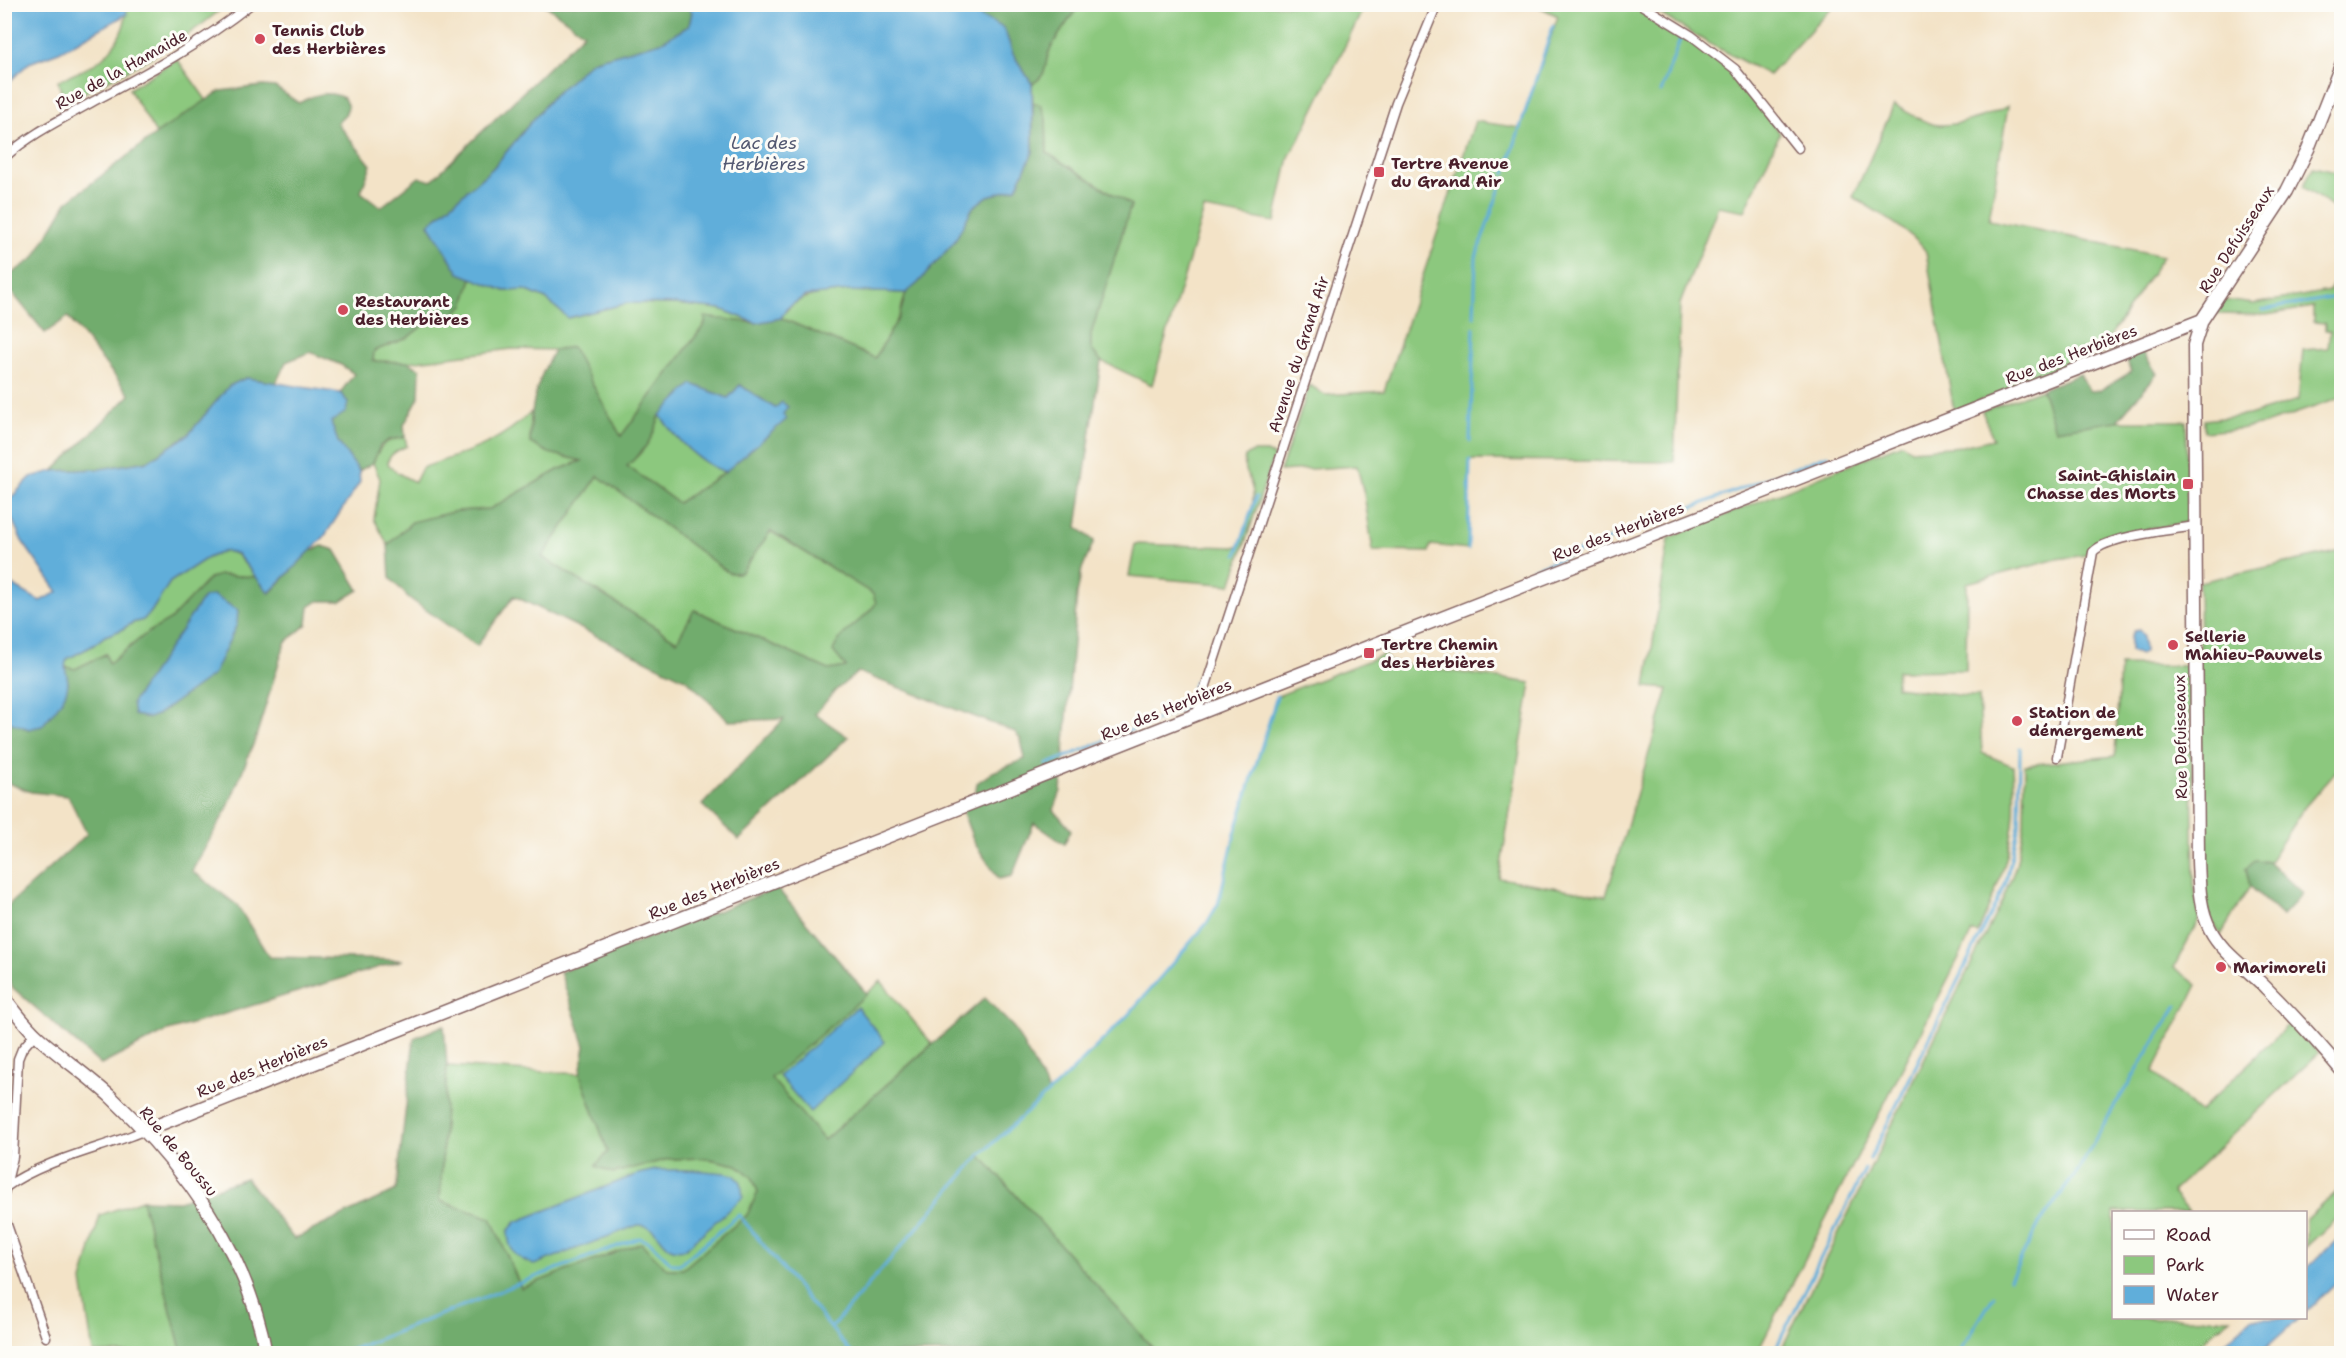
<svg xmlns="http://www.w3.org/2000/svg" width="2346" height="1358" viewBox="0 0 2346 1358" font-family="'Shantell Sans',sans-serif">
  <rect width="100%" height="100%" fill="#fdfcf7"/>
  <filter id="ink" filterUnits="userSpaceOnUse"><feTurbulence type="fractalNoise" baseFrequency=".0167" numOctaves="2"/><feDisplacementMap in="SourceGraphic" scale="12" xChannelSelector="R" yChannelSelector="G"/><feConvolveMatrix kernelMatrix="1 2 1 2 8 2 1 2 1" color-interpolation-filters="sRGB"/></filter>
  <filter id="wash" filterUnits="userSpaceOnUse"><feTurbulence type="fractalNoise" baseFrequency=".008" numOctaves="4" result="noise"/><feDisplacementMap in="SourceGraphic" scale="24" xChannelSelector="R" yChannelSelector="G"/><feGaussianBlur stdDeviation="1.35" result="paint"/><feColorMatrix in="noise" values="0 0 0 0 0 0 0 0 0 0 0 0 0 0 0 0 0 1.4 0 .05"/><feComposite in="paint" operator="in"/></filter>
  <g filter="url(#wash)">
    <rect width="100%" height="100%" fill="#f3e3c7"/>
    <path fill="#8cc87e" stroke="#6b7454" stroke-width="1.5" d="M125,5h89l5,6c-47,39 -101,65 -155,92l-6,-22c14,-7 32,-12 43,-22 15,-12 28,-36 24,-54z
      M1079,5h286l-63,129 -13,23 -14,65 -71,-13 -52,176 -51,-24 -10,-12v-15l40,-129 -84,-52 -1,-34 -5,-14 -8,-2 -1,-19c19,-11 10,-21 19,-36 8,-15 19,-29 28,-43z
      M1535,5h98l49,29 54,41 44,58 -35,78 -27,-5 -38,98 -6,158 -204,-2 -2,89 -37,-4 -2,7 -56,-1 -9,-57 -7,-28 -77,5 30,-86 15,10 59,-4 91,-270 45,7 38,-112z
      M1645,5h189l-65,70 -61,-32z
      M177,59l30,42 -51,33 -27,-45z
      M1894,105c12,6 25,15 38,19 17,5 60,-9 76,-18l-19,114 174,36 -58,88 10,4 -161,63 -28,-159c-10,-18 -54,-43 -73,-55z
      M2313,167l28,6v40l-38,-26z
      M472,278l33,13 20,-1 21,9 22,19 60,-15 48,1 45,5 35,14 -51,-5v6l-84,113 -49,-90 -18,3 -42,-1 -104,13 -35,-1 1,-10 33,-13 23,-18 34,-15z
      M2336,280l5,3v115l-76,26 -26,5 -35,3v-12l45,-5 49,-15 5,-50 25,-2 2,-17 -5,-1v-7l-12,-1v-15l-46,8 -51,-1 9,-14 29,4 75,-13z
      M848,291l58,2 -7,24 -24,41 -94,-40c14,-25 42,-24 67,-27z
      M2042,389l14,41 61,-9h69l2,101c-27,6 -71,10 -94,22 -5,3 -6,6 -8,11l-29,4 -90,24 -1,87 -69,1 -1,16 69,9h14l3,57 31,13c1,16 2,32 1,47 -2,42 -20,82 -36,120l-6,-1 -215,421h-600l-177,-198 91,-83 57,-57 79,-92 11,-19 17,-71 42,-137 108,-42 4,8 142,21 -32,195 107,18 62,-207 -22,-2 23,-149 233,-95 9,7 51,-4 31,-7 -11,-28z
      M531,412l-1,31 53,17 -25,10 -68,39 -33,2 -45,11 -24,23 -14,-26 6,-40 -7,-16c8,-20 11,-22 32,-26l2,9c-35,15 -15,25 8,36l7,-14c43,-16 74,-22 109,-56z
      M660,415c17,25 36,46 65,57l-47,31 -52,-38c19,-13 27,-29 34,-50z
      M1253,452h13l8,4 -43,129 -102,-9 6,-32 100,3 5,-2c6,-16 14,-34 13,-52 -1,-12 -11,-25 -8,-37z
      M598,476l131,97h12l29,-42 104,63 3,9 -30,64 -18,3 -134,-60 -18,31 -135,-84z
      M225,551l11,3 20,23 -36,-2 -10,3 -40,42 -23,13 -39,31 -3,-10 -30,15 -11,-3 3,-7 25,-13 13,-10 16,-6 11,-7 11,-3 8,-8 19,-30 37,-24z
      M2341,551v225l-5,-5 -33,38 -34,53 -6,-1 -17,7 4,18 -29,49 -12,-19 -6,-26 -4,-308z
      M2120,665l70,1 4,217 5,36 -25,48 23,18 -44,87 46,40 91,-89 29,30 -147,139 17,20h-75v106h117l-43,35 -415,1 7,-2 223,-453 13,-33 8,-41 1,-60 90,-9z
      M881,981l51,63 -108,96 -54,-62z
      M447,1066l133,8 28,78 -12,14 17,7 56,-14 36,-1 32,7 15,12 6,15 -11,23 -64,54h-16l-26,-26 -120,45 -30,-70 -51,-17z
      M2341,1188v26l-35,33v-27z
      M142,1200l40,153h-89l-11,-72 18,-66z"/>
    <path fill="#71ac6d" stroke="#5e664c" stroke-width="1.5" fill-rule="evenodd" d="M545,5h141l6,7 -3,14 -27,16 -70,19 -41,37 -58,70 -64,56 30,49 13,5 -8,27 -15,13 -19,2 -23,18 -33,13 -1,10 35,1 12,7 -1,28 -15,28 1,12 -16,3 -9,6 -7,17 -14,8 -21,-29 -7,-20 17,-20 -8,-9 14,-19 -13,-9 -31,-13 -24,10 -10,21 -30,-5 -17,8 -41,49 -40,26 -48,8 -47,2 77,-76 -62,-78 -23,16 -40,-49 -1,-5 30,-21 33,-56 89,-68 64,-43 43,-5 12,1 24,16c15,-9 29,-13 45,-5l4,9 -3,8 -8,8 34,42 -10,27 20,15 38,-30 12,4 153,-148z
      M958,5h121c-9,14 -20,28 -28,43 -9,15 0,25 -19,36l-19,-30 -9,-26z
      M1033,103l8,2 5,14 1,34 84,52 -40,129v15l10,12 -24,166 17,14 -12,28 -5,25 -16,197 -7,19 17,20 -7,14 -30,-21 -22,53 -13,3 -24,-35 -14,-36 13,-5 3,-20 16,-11 32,-13 -4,-19 -6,-8 -157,-60 -22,18 -21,24 33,23 -109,103 -37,-35 82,-86 -55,2 -42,-41 -173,-84 -37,50 -68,-48 -19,-20 -2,-33 24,-23 45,-11 33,-2 68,-39 24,-9 -33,-8 -19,-10c1,-39 5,-59 24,-93l18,-3 49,89 84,-112v-7l51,6 25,-5 94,40 24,-41 7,-24 12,-10 36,-41 19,-35 15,-11 28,-8 17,-36zM740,385l35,23 11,11 -61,53 -47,31 -51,-37c18,-16 26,-27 33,-51l68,-17zM598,476l131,97h12l30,-42 102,63 3,9c-12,19 -34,25 -43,48l13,16 -17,3 -135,-60 -17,31 -135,-84z
      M2141,349l16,25 -40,47 -62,9 -13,-41 38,-15 7,14 3,3 11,-1 30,-18 -6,-16z
      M322,546l13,4 24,40 -18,11h-23l-9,6 -2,17 -22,19 -30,97 -28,69 -35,62 45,34 32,52 134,3 -238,72 -64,33 -88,-77 -8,-13 -1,-66 83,-75 -19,-38 -37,-4 -26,-10v-63l23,10 40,-46 -4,-17 11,3 31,-15 3,10 38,-31 23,-13 40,-42 10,-3 36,2 14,16 40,-42z
      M2255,861l14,1 34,32 -21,22 -32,-30 -4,-17z
      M777,888l90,106 -96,84 53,62 161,-142 29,30 35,64 -69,63 177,198h-975l-40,-153 37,1 67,-23 48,61 102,-49 18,-152 30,-13 3,41 -7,135 51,17 30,70 120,-45 26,26h16l64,-54 11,-23 -6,-15 -15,-12 -32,-7 -36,1 -56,14 -18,-7 13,-14 -28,-78 5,-28 -25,-74z"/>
    <path fill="#60aeda" stroke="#556682" stroke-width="1.5" d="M5,4l120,1 2,9 -68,38 -30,11 -19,18 -5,1z
      M686,5h272l46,23 9,26 19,30 1,68 -17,36 -28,8 -15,11 -19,35 -36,41 -12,10 -58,-2 -43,5 -18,12 -6,10 -25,5 -35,-14 -45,-5 -48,-1 -60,15 -22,-19 -21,-9 -20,1 -46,-18 -30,-49 64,-56 58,-70 41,-37 69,-19 28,-16 3,-14z
      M246,378l94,15 8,9 -2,10 -15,10 7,20 21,29 1,11 -36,55 -55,56 -32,-39 -12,-3 -18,7 -37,24 -19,30 -8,8 -11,3 -11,7 -16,6 -13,10 -25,13c-4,9 0,13 1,23 0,16 -17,32 -26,44l-13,3 -23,-8 -1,-140 35,20 18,-9 -36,-51 -17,-37 26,-27 22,-6 47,-2 48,-8 40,-26 41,-49z
      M692,384l36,14 12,-13 35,23 7,-6 6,5 -5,7 4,5 -62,53c-29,-11 -48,-32 -65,-57z
      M213,595l25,15 -1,14 -24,51 -56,40 -8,3 -15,-3 -2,-12 71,-105z
      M2139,630l4,5 1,17 -4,3 -10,-4v-13l3,-7z
      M857,1007l28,35 -75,70 -31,-36z
      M656,1170h37l32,3 9,2 7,7 2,15 -58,52c-27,6 -21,-24 -47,-24l-104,40c-18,-7 -26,-14 -26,-34l8,-9 122,-48z
      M2341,1236v42l-35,33v-42z
      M2252,1318h47l-39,35h-48z"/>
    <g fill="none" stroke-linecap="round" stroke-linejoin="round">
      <path stroke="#60aeda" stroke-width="3" d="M1661,92l21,-58
        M1505,174l48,-148
        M2263,310l79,-14
        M1474,317l2,-60 25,-72
        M1470,441l4,-113
        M1468,549l2,-89
        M1237,554l19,-57
        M1533,569l295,-114
        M2340,737l2,-1
        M1046,765l139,-57 10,-26
        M1870,1159l135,-274 14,-60 1,-77
        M2010,1279l28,-53 41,-57 32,-57 66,-107
        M831,1328l149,-173 91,-83 57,-57 79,-92 11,-19 17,-71 42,-137
        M341,1354l197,-78 101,-38 11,4 22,22h8l59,-49 113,139
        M1773,1354l92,-185
        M1958,1354l36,-58"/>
    </g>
  </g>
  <g filter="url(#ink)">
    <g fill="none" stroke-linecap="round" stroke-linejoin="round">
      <defs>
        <path id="street" d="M1640,4l52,32 43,33 63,79
          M4,158c26,-24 60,-40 90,-57 55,-29 108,-58 157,-97
          M1196,716l200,-613 41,-99
          M2057,757l36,-205c14,-16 79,-22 102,-26
          M6,1187c38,-27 94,-38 137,-56
          M4,1194l9,-37 5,-98 4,-10 13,-15
          M4,1216l42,121"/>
        <path id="secondary" d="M2342,63l-34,86 -21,42 -85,129 -8,25 4,516c1,23 1,47 12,68 12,24 39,41 57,60 26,26 51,53 75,82
          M4,997c10,13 21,28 33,39 23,21 50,39 74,61 73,69 137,155 155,257
          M143,1131l1133,-448 926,-363"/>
      </defs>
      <use href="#street" stroke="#856462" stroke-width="11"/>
      <use href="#secondary" stroke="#856462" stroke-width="15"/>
      <use href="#street" stroke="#fff" stroke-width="8"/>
      <use href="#secondary" stroke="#fff" stroke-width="12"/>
    </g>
  </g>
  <g fill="#d1495b" stroke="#fdfcf7" stroke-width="2">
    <circle cx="260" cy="39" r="6"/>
    <rect x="1373" y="166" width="12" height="12" rx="3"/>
    <circle cx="343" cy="310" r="6"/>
    <rect x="2182" y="478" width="12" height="12" rx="3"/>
    <circle cx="2173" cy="645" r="6"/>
    <rect x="1363" y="647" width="12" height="12" rx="3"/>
    <circle cx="2017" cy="721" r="6"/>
    <circle cx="2221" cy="967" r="6"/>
  </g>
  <g text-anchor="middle" stroke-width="6" stroke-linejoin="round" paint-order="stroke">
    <g font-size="16" font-weight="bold" fill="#4a1f2b" stroke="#fdfcf7" text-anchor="start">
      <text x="272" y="36">Tennis Club<tspan x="272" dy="18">des Herbières</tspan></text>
      <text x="1391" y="169">Tertre Avenue<tspan x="1391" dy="18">du Grand Air</tspan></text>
      <text x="355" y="307">Restaurant<tspan x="355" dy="18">des Herbières</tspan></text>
      <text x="2176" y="481" text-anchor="end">Saint-Ghislain<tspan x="2176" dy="18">Chasse des Morts</tspan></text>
      <text x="2185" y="642">Sellerie<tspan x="2185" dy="18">Mahieu-Pauwels</tspan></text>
      <text x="1381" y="650">Tertre Chemin<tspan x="1381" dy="18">des Herbières</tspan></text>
      <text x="2029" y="718">Station de<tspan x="2029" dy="18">démergement</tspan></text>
      <text x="2233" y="973">Marimoreli</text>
    </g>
    <g font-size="16" fill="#4a1f2b" stroke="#fdfcf7">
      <text transform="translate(121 69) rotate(-29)" y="6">Rue de la Hamaide</text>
      <text transform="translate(2236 239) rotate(-57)" y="6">Rue Defuisseaux</text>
      <text transform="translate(1298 354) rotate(-72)" y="6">Avenue du Grand Air</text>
      <text transform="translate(2071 354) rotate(-21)" y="6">Rue des Herbières</text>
      <text transform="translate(1618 531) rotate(-21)" y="6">Rue des Herbières</text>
      <text transform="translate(1166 709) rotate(-22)" y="6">Rue des Herbières</text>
      <text transform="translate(2180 737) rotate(-91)" y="6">Rue Defuisseaux</text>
      <text transform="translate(714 888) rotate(-22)" y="6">Rue des Herbières</text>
      <text transform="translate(262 1066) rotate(-22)" y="6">Rue des Herbières</text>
      <text transform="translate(179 1151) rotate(50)" y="6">Rue de Boussu</text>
    </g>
    <g font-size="18" font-style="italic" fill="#535871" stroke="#fdfcf7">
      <text x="764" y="149">Lac des<tspan x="764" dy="21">Herbières</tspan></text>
    </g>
  </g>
  <rect width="2346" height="1358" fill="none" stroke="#fdfcf7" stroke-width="24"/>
  <rect x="2112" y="1211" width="195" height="108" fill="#fdfcf7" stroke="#b5a4a5" stroke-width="1.5"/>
  <rect x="2124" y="1230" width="30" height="9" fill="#ffffff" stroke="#b5a4a5" stroke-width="1.5"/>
  <text x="2166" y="1241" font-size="18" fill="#4a1f2b">Road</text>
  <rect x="2124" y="1256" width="30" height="18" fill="#8cc87e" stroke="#b5a4a5" stroke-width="1.5"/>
  <text x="2166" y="1271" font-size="18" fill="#4a1f2b">Park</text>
  <rect x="2124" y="1286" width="30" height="18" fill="#60aeda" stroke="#b5a4a5" stroke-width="1.5"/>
  <text x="2166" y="1301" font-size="18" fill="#4a1f2b">Water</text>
</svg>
